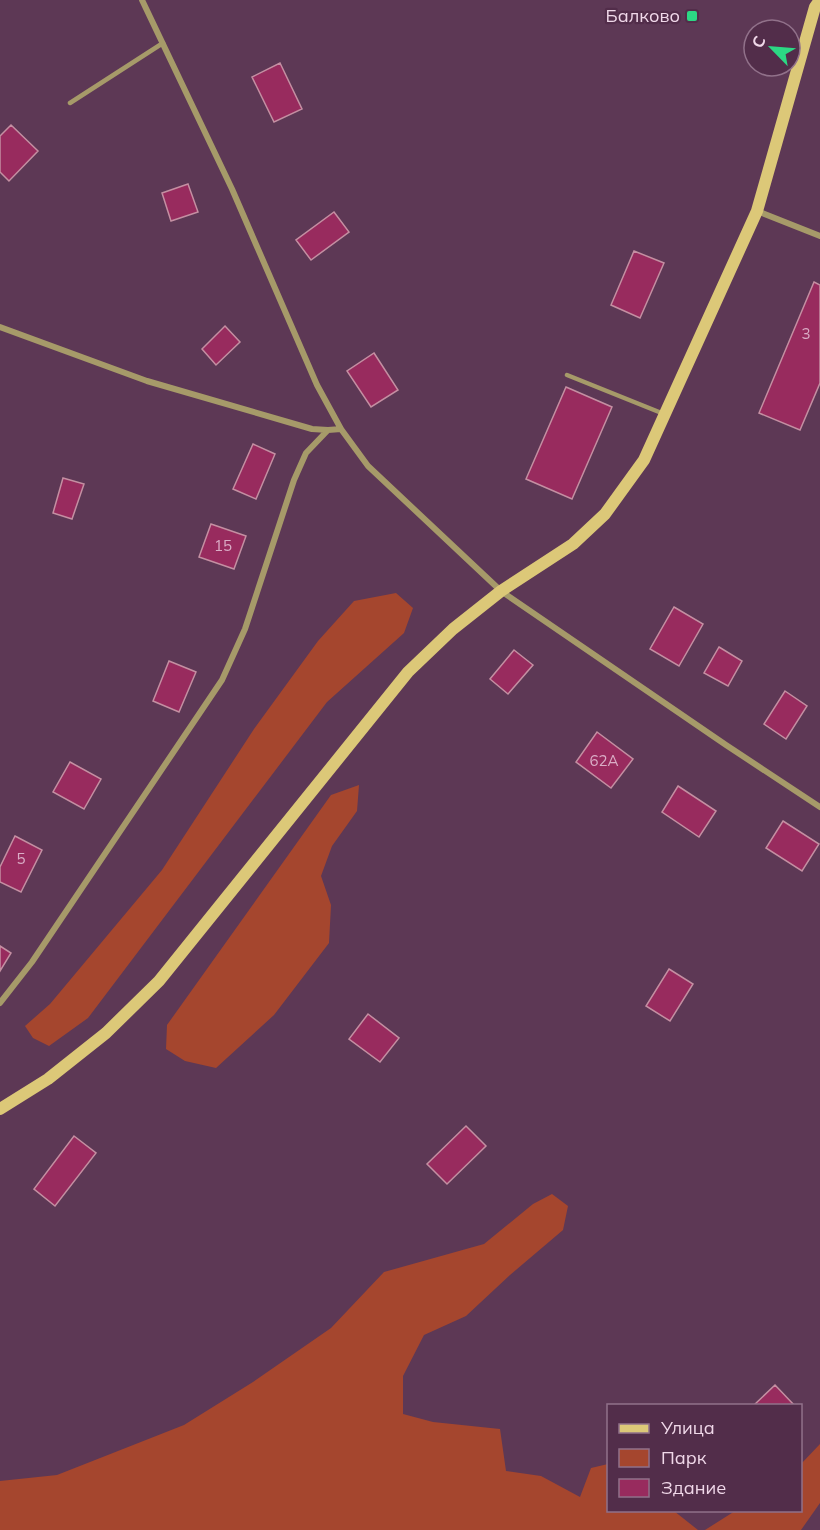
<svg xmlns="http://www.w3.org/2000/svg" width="820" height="1530" viewBox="0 0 820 1530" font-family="Mulish,sans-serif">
  <rect width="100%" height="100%" fill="#5d3855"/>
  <path fill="#a5462e" d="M396,593l17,15 -9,25 -77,69 -239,316 -39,28 -16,-8 -8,-12 25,-22 112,-134 92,-141 64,-88 36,-40z
    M359,785l-2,26 -25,35 -11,30 10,29 -2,38 -55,72 -58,53 -31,-7 -19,-12 1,-24 164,-230z
    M552,1194l16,12 -5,24 -53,45 -44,41 -42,19 -21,41v38l30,8 67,7 6,42 35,5 39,21 11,-29 17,-4v46l66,1 24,19h-698v-49l57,-6 127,-50 69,-43 78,-54 53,-56 100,-28 49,-40z
    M820,1444v59l-19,27h-96l30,-19 65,-1 1,-46z"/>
  <path fill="#982b5e" stroke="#c48fa2" stroke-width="1.5" d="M280,63l22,46 -28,13 -22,-45z
    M11,125l27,26 -29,30 -9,-9v-36z
    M188,184l10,28 -27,9 -9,-28z
    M334,212l15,20 -38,28 -15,-20z
    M634,251l30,12 -24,55 -29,-13z
    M814,282l6,3v98l-20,47 -41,-17z
    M225,326l15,16 -24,23 -14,-16z
    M374,353l24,37 -27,17 -24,-36z
    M566,387l46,20 -40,92 -46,-20z
    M253,444l22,10 -19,45 -23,-10z
    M63,478l21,6 -12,35 -19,-6z
    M211,524l35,12 -12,33 -35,-12z
    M674,607l29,17 -24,42 -29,-17z
    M719,647l23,14 -14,25 -24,-13z
    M514,650l19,15 -25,29 -18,-15z
    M169,661l27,11 -17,40 -26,-11z
    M785,691l22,15 -21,33 -22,-15z
    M597,732l36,27 -22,29 -35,-26z
    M70,762l31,17 -17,30 -31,-17z
    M678,786l38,25 -17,26 -37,-25z
    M783,821l36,23 -17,27 -36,-23z
    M15,836l27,14 -21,42 -21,-10v-15z
    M0,946l11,7 -11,18z
    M669,969l24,15 -23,37 -24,-15z
    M368,1014l31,24 -19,24 -31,-23z
    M466,1126l20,20 -39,38 -20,-20z
    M74,1136l22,17 -41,53 -21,-17z
    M775,1385l20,21h-42z"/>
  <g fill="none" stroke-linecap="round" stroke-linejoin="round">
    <path stroke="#a69a69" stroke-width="4.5" d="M70,103l93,-60
      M567,375l97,39"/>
    <path stroke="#a69a69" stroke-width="6" d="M142,0l90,189 85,196 24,44 27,37 133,125 225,154 94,62
      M757,211l63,25
      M0,327l147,54 165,48 16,1
      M0,1003l32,-41 190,-282 23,-51 49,-149 12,-27 22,-23 13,-1"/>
    <path stroke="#dcc878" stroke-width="12" d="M0,1109l48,-30 58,-46 53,-52 249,-309 45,-43 48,-38 72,-47 32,-30 39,-54 113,-249 58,-204 5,-7"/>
  </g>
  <rect fill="#2cd884" stroke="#522d4a" stroke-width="2" x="686" y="10" width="12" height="12" rx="3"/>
  <g text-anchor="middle" stroke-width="4.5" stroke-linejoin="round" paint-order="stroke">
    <g font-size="15" fill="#daadc6">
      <text x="806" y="339">3</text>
      <text x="223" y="551">15</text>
      <text x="604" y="766">62А</text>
      <text x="21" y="864">5</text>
    </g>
    <g font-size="18" fill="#f0d8e9" stroke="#522d4a" text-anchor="end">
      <text x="680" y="22">Балково</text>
    </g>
  </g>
  <rect x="607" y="1404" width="195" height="108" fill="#522d4a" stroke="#91718a" stroke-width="1.5"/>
  <rect x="619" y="1424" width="30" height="9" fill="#dcc878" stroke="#91718a" stroke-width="1.5"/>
  <text x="661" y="1434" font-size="18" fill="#f0d8e9">Улица</text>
  <rect x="619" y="1449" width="30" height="18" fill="#a5462e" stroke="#91718a" stroke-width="1.5"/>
  <text x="661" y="1464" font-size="18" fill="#f0d8e9">Парк</text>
  <rect x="619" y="1479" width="30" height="18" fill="#982b5e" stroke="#91718a" stroke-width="1.5"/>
  <text x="661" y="1494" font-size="18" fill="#f0d8e9">Здание</text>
  <g transform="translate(772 48) rotate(295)"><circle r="28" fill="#522d4a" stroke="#91718a" stroke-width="1.5"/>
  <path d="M0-4.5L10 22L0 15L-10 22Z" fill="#2cd884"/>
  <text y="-9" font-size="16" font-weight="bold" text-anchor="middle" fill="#f0d8e9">С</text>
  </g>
</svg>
